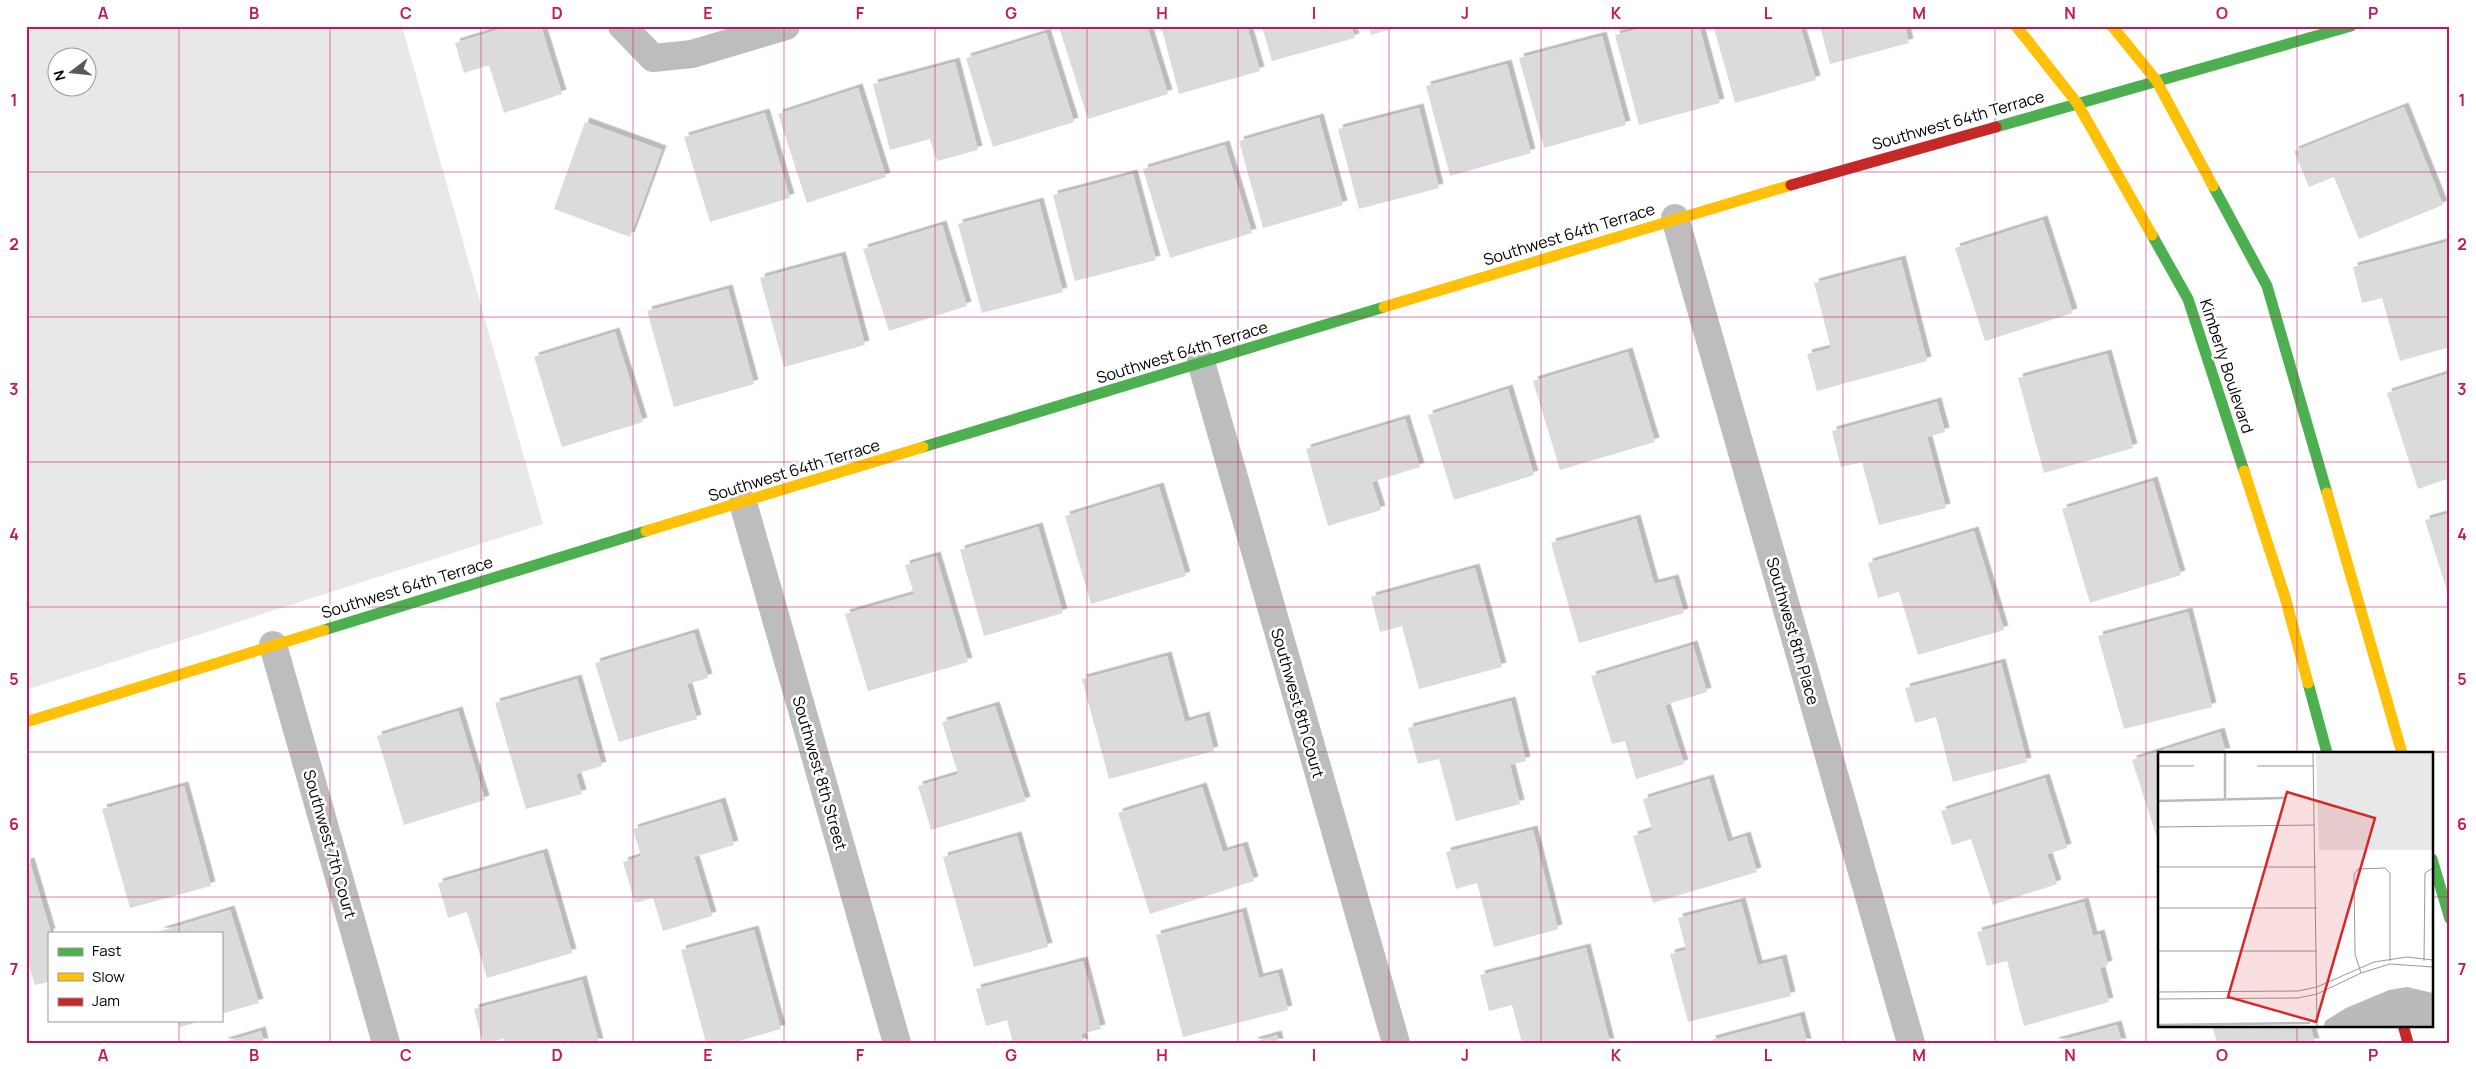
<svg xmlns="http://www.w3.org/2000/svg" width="2476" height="1069" viewBox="0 0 2476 1069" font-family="Manrope,sans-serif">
  <defs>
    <filter id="shadow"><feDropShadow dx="4.5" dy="-4.5" stdDeviation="0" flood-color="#0004"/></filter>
  </defs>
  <rect width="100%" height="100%" fill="#fff"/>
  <path fill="#e8e8e8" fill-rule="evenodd" d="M26,26h376l141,498 -517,166zM58,58h30v30h-30z"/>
  <path fill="#dbdbdb" filter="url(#shadow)" d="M510,26h31l21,68 -58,19 -15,-48 -25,8 -9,-30z
    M1147,26l21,68 -80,25 -29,-92z
    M1161,26h86l13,45 -81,23z
    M1262,26h89l4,12 -83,23z
    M1369,26h29v1l-27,8z
    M1649,26h50l21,77 -81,22 -24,-90z
    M1719,26h81l16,54 -81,23 -21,-75z
    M1820,26h85l4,17 -79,21z
    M1046,33l28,89 -81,25 -27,-89z
    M1602,36l24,89 -82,23 -25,-90z
    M955,62l23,88 -41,11 -7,-22 -40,11 -17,-66z
    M1507,64l24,89 -81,23 -24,-90z
    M858,88l28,89 -79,26 -29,-89z
    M2404,107l39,98 -84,34 -25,-62 -25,10 -15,-36z
    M1419,108l20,80 -80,21 -21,-80z
    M765,113l25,85 -80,24 -26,-85z
    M1319,118l24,87 -80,23 -24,-87z
    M585,122l77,28 -32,87 -76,-28z
    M1225,145l27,88 -82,25 -27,-89z
    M1133,174l23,86 -81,21 -22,-86z
    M1039,202l24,90 -81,21 -24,-89z
    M2043,220l30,93 -88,28 -30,-93z
    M942,225l25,81 -78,25 -26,-82z
    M2450,241v106l-50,14 -18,-63 -20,5 -9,-36z
    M841,256l24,89 -81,22 -24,-89z
    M1901,260l26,101 -110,30 -10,-37 24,-6 -17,-65z
    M728,289l26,95 -80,23 -27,-96z
    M615,332l28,90 -81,25 -28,-90z
    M1628,352l27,90 -95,28 -27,-89z
    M2107,354l26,94 -89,25 -26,-95z
    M2450,373v105l-32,11 -31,-96z
    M1508,389l26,86 -80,25 -26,-85z
    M1937,402l8,30 -18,5 19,71 -67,17 -17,-63 -21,5 -9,-36z
    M1405,419l15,48 -48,15 9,28 -53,16 -22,-77z
    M2153,481l28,94 -91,28 -28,-94z
    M1159,487l27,89 -95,28 -26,-88z
    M2450,513v84h-1l-24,-77z
    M1636,519l18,65 20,-5 10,34 -105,30 -28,-100z
    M1038,527l25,86 -79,23 -24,-86z
    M1974,531l30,99 -86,25 -19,-63 -21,6 -10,-35z
    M936,556l32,106 -100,29 -23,-77 69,-20 -9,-29z
    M1475,568l27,99 -83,22 -17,-63 -22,6 -9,-35z
    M2188,612l24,95 -88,22 -26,-93z
    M694,633l14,45 -21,6 10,35 -78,23 -24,-79z
    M1693,645l14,47 -42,13 19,59 -48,15 -11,-38 -13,3 -21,-68z
    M1167,656l18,66 20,-6 9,35 -105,28 -27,-100z
    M2001,663l26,99 -74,20 -17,-65 -21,6 -10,-35z
    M577,679l25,87 -26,8 6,20 -56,15 -31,-106z
    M1511,701l15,60 -16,4 10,39 -64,17 -17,-62 -21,5 -10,-36z
    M995,706l31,95 -95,29 -13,-44 40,-12 -16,-52z
    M458,711l27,89 -81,25 -27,-89z
    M2220,732l6,21h-66l-1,91 -27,-84z
    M2045,778l22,70 -20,6 10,30 -64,21 -22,-66 -19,6 -11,-34z
    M1709,779l19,63 18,-6 11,36 -104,31 -20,-67 19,-6 -9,-31z
    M184,786l27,100 -81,22 -28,-99z
    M1202,787l21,65 20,-6 11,35 -104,33 -32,-101z
    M721,802l13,43 -40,12 18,59 -49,15 -10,-33 -18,5 -12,-41 18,-6 -8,-27z
    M1533,830l25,99 -64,18 -17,-64 -21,6 -10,-37z
    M1017,836l31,111 -74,20 -31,-110z
    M543,853l29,100 -85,25 -20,-66 -19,6 -10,-35z
    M30,862l21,71h-2v49l-14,3 -9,-30v-92z
    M1741,902l17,63 24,-6 9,37 -103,26 -18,-68 16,-4 -8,-32z
    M2084,902l9,34 7,-2 8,31 -8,3 9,34 -85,24 -17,-65 -20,5 -10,-34z
    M230,910l29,93 -38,11v-81l-63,-1z
    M1242,912l17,66 19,-5 10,37 -105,27 -27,-102z
    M754,930l27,99 -49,14h-26l-25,-93z
    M1586,948l24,95h-88l-10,-38 -23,6 -9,-36z
    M1083,961l18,68 -20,5 3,9h-71l-6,-23 -21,6 -10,-37z
    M582,980l17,63h-94l-1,-4 -21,4 -9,-34z
    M1800,1016l7,27h-95l-1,-3z
    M177,1020h24v1l-21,6z
    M2117,1025l5,18h-68v-1z
    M2212,1025h98l5,18h-98z
    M261,1031l3,12h-40v-1z
    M1277,1035l2,8h-26v-1z"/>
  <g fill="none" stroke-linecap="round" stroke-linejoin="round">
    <path stroke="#bdbdbd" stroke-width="28" d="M622,26l31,32 39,-4 94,-28
      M1675,218l236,825
      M1201,362l195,681
      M743,503l154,540
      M273,645l113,398"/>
    <path stroke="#4caf50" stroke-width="11" d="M1996,127l355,-101
      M2213,186l54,100 60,207
      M2152,235l36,64 56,172
      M923,447l461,-140
      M324,630l322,-99
      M2308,683l19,70
      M2432,859l18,60"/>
    <path stroke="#ffc107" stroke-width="11" d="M2016,26l61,77 75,132
      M2112,26l44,54 57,106
      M1384,307l407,-122
      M2244,471l41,126 23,86
      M2327,493l75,260
      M646,531l277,-84
      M26,722l298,-92"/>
    <path stroke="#c62828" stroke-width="11" d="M1791,185l205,-58
      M2403,1025l5,18"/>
  </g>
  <path fill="none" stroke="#c2185b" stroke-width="1" stroke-opacity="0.55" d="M179,26v907M330,26v1017M481,26v1017M633,26v1017M784,26v1017M935,26v1017M1087,26v1017M1238,26v1017M1389,26v1017M1541,26v1017M1692,26v1017M1843,26v1017M1995,26v1017M2146,26v1017M2297,26v727M26,172h2424M26,317h2424M26,462h2424M26,607h2424M26,752h2424M26,897h2134M2432,897h18M179,1020v23M2297,1025v18"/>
  <g text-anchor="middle" stroke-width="5" stroke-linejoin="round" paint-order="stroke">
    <g font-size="16" fill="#000" stroke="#fff">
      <text transform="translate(1958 120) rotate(-16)" y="6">Southwest 64th Terrace</text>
      <text transform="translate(1569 234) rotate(-17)" y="6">Southwest 64th Terrace</text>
      <text transform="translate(1182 352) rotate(-17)" y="6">Southwest 64th Terrace</text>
      <text transform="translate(2227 366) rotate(72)" y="6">Kimberly Boulevard</text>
      <text transform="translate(794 470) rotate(-17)" y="6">Southwest 64th Terrace</text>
      <text transform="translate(407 587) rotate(-17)" y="6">Southwest 64th Terrace</text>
      <text transform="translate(1793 631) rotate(74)" y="6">Southwest 8th Place</text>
      <text transform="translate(1298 703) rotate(74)" y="6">Southwest 8th Court</text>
      <text transform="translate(820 773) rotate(74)" y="6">Southwest 8th Street</text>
      <text transform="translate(330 844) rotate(74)" y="6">Southwest 7th Court</text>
    </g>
  </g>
  <g transform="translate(2158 752)">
    <rect width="275" height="275" fill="#fff"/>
    <path d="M158,1h117v97h-114z" fill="#e8e8e8"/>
    <path d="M249,235l26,6v33h-109l1,-5 21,-13 43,-18z" fill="#bababa"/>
    <path fill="none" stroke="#bababa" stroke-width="2.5" d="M67,46v-45M0,49l126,-3M0,273l152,-2"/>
    <path fill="none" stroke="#999" stroke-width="1" d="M155,1l4,273M0,14h36M99,14h57M0,75l157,-2M0,115h158M0,156h159M0,199h159M266,209l1,-88 8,-5M203,221l-6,-19 -1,-80 4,-5 27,-1 5,5v88M0,240l140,-1 19,-4 57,-25 33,-5 26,3M0,247l140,-1 19,-4 44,-21 29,-9 43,3"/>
    <path fill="#d62828" fill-opacity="0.15" stroke="#d62828" stroke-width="2.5" d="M129,40l88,26 -59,204 -88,-25z"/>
    <rect width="275" height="275" fill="none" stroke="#000" stroke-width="2.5"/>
  </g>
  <rect width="2476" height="1069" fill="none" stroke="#ffffff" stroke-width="55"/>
  <rect x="48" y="932" width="175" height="90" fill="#ffffff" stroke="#999999"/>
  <rect x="58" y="948" width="25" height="8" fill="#4caf50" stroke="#999999"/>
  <text x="92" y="956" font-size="15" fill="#000000">Fast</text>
  <rect x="58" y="973" width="25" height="8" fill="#ffc107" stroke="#999999"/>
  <text x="92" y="982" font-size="15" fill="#000000">Slow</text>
  <rect x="58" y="998" width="25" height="8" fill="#c62828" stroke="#999999"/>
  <text x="92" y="1006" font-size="15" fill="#000000">Jam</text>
  <g transform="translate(72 72) rotate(254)"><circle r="24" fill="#ffffff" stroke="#999999"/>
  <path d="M0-4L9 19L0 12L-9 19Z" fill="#595959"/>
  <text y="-8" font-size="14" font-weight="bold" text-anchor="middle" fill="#000000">N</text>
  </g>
  <rect x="28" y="28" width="2420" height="1014" fill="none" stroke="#c2185b" stroke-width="2"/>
  <g font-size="16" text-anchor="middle" font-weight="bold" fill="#c2185b">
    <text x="103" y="19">A</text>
    <text x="254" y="19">B</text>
    <text x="406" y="19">C</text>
    <text x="557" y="19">D</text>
    <text x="708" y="19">E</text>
    <text x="860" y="19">F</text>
    <text x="1011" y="19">G</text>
    <text x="1162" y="19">H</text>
    <text x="1314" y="19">I</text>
    <text x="1465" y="19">J</text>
    <text x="1616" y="19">K</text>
    <text x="1768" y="19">L</text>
    <text x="1919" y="19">M</text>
    <text x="2070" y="19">N</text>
    <text x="2222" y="19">O</text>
    <text x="2373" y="19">P</text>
    <text x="14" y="106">1</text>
    <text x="2462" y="106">1</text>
    <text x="14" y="250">2</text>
    <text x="2462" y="250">2</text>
    <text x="14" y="395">3</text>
    <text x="2462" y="395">3</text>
    <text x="14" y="540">4</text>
    <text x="2462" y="540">4</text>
    <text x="14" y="685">5</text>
    <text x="2462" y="685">5</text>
    <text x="14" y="830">6</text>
    <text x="2462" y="830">6</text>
    <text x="14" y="975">7</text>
    <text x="2462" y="975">7</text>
    <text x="103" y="1061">A</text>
    <text x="254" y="1061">B</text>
    <text x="406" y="1061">C</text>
    <text x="557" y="1061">D</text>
    <text x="708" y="1061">E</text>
    <text x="860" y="1061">F</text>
    <text x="1011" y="1061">G</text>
    <text x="1162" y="1061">H</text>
    <text x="1314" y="1061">I</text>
    <text x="1465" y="1061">J</text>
    <text x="1616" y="1061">K</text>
    <text x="1768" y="1061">L</text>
    <text x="1919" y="1061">M</text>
    <text x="2070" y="1061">N</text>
    <text x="2222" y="1061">O</text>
    <text x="2373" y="1061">P</text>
  </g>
</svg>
